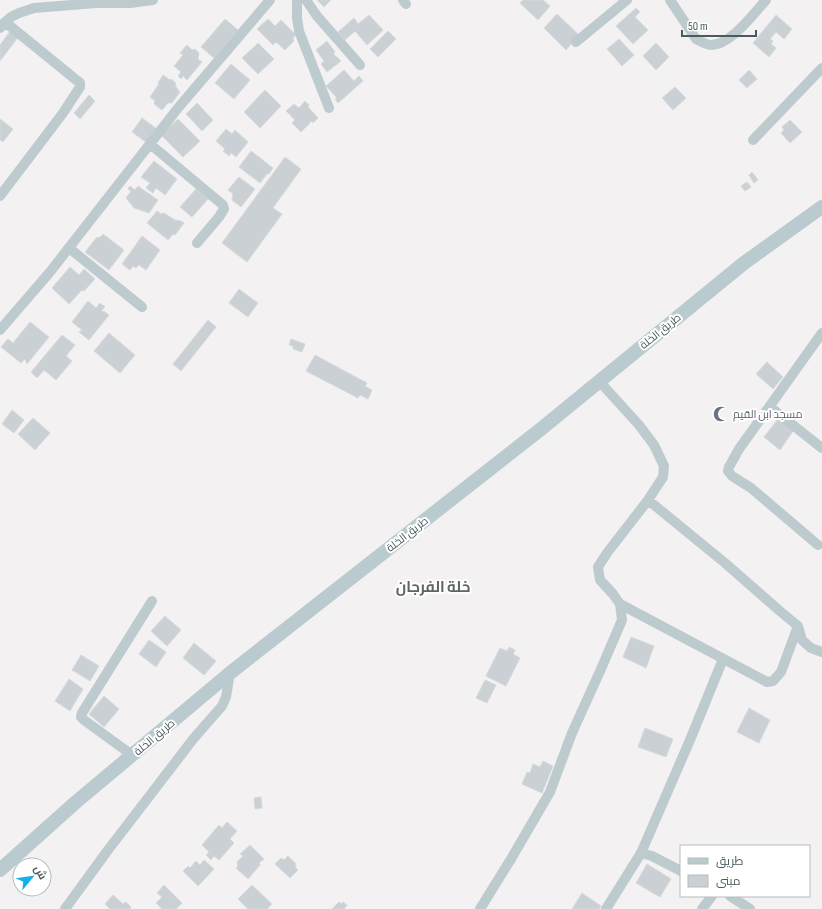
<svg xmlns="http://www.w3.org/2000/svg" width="822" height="909" viewBox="0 0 822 909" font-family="'Sofia Sans Condensed',Cairo,sans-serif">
  <rect width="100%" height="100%" fill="#f4f1f2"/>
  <path fill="#cbd0d4" stroke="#d5dadd" d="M317,0h14l-7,7z
    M523,0h20l7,6 -12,14 -18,-17z
    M636,8l4,4 -5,5 13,13 -15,14 -17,-18z
    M557,14l22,21 -13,15 -22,-22z
    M369,15l14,15 -16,15 -12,-14 -10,9 -7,-8 16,-14 4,6z
    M776,15l16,14 -8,10 -8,-7 -6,7 3,2 -2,3 5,4 -7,9 -16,-14z
    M225,19l13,11 -24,28 -13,-11z
    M268,19l7,7 6,-6 15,15 -3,3 1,3 -9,9 -9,-8 -3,3 -16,-16z
    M11,30l8,6 -19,25v-16z
    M388,31l8,8 -18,18 -8,-8z
    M619,39l15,16 -12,11 -15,-17z
    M327,41l8,11 -2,1 3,4h1l4,4 -14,11 -6,-8 3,-3 -8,-11z
    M258,43l16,16 -16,15 -16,-16z
    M656,43l13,14 -13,13 -13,-14z
    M187,45l5,5 3,-1 4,4 -1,6 4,3 -15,18 -4,-4 -2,3 -3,-3 3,-4 -7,-6 9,-11 -3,-2z
    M231,64l19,16 -16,19 -19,-16z
    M344,70l10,11 5,-5 4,5 -25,22 -3,-4 2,-1 -11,-12z
    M749,70l8,9 -10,9 -8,-8z
    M163,75l7,5 1,-1 4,3 1,5 4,5 -8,11h-4l-6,7 -8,-6 1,-3 -5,-4 9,-13 -1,-1z
    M675,87l11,11 -13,12 -11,-12z
    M265,90l16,16 -21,22 -16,-16z
    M89,95l6,6 -15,18 -6,-6z
    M305,101l4,4 -1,2 10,11 -5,5 -1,-2 -11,11 -9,-9 3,-3 -9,-9 8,-7 5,4z
    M197,103l16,17 -11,11 -16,-17z
    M142,118l15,11 -10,14 -15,-11z
    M0,119l13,10 -10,13 -3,-2z
    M178,119l22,22 -17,16 -22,-22z
    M790,120l12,12 -12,11 -9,-10 3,-3 -2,-3z
    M226,129l6,5 3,-4 13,12 -12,15 -5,-4 -2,3 -6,-5 2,-2 -9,-8z
    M251,151l22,17 -4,6h-2l-7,9 -21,-16z
    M285,157l16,12 -28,39 9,6 -35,48 -25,-19z
    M154,161l23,18 -12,16 -9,-7 -3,5 -7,-5 4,-5 -9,-6z
    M752,172l6,8 -4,3 -5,-8z
    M239,177l16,12 -14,18 -9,-7 1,-6 -5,-4z
    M747,182l4,5 -6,4 -4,-5z
    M130,186l5,4 3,-4 20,14 -9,13 -15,-5 -8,-10 5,-7 -3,-2z
    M196,189l12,10 -16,18 -12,-10z
    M157,211l4,3 3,-1 11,7 6,1 3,2 -9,12 -2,-1 -5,6 -21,-17z
    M103,234l21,16 -15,20 -24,-18 12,-15 2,1z
    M142,236l18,14 -14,20 -7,-5 -3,3 -3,-2 -3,4 -8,-6z
    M70,267l9,8 5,-6 11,10 -11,12 -2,-1 -13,14 -17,-16z
    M239,289l19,14 -10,14 -19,-14z
    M88,301l8,7 4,-5 5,4 -4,4 4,1 4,3 -20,25 -10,-8 3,-2 -10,-8z
    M208,320l8,7 -35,44 -8,-7z
    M30,322l19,15 -22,27 -2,-5 -4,4 -20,-16 7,-8 5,4z
    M109,333l26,22 -15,18 -26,-22z
    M62,335l13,10 -9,11 6,5 -16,19 -12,-10 -7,8 -6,-6z
    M291,339l14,5 -3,8 -9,-3v-3l-4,-1z
    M315,355l52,28 -2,3 7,4 -4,9 -8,-4 -2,3 -52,-27z
    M767,362l16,15 -10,12 -17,-15z
    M12,410l12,10 -10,13 -12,-9z
    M33,418l17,15 -15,17 -17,-16z
    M778,419l15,12 -13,19 -16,-13z
    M165,616l16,14 -14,16 -16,-15z
    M631,637l23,9 -8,22 -23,-11z
    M149,640l17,12 -10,15 -17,-13z
    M194,643l22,18 -12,14 -21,-17z
    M509,647l6,3 -2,4 7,4 -14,28 -20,-10 14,-28 7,3z
    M81,655l18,11 -9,15 -18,-11z
    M69,679l14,10 -13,22 -15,-10z
    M485,680l11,5 -9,18 -11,-5z
    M104,696l15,13 -15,18 -15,-13z
    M749,708l21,12 -11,23 -22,-11z
    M645,728l28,11 -7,18 -28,-10z
    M543,761l10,5 -11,27 -20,-9 5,-12 3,1 3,-9 7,3z
    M261,797l1,11 -7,1 -1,-11z
    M227,822l10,9 -7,8 4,4 -15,17 -5,-4 -3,4 -5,-5 3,-3 -7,-7 17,-20 3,3z
    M250,845l14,14 -5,4 1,2 -12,14 -12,-11 2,-2 -1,-4 6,-6 -3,-2z
    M288,856l8,8 -1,3 3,3 -8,8 -15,-14 6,-6 3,2z
    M204,860l10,9 -16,17 -15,-15 5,-5 2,2 6,-7 4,4z
    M647,864l24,15 -11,18 -24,-14z
    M164,885l18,18 -6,6h-14l-6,-6 6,-6 -5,-4z
    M252,885l20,19 -5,5h-19l-10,-10z
    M582,893l19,13 -2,3h-27z
    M113,895l10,9 3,-2 5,5 -1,2h-20l-5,-5z
    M339,902l2,2 2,-2 4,3 -3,4h-12z"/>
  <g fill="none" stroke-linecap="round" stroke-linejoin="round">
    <path stroke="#bdcbce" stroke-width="10" d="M297,0v18l2,13 30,77
      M306,0l11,16 43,49
      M403,0l3,4
      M670,0l26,39c4,2 10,6 15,6 20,0 42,-31 55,-45
      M0,28l5,-6 6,-5 8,-4 15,-5 62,-5h34l23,-3
      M576,42l51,-42
      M753,140l69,-72
      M150,144l73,61 1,4 -5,8 -22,26
      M0,196l63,-83 17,-26v-4l-75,-61
      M69,248l73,59
      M0,330l50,-58 128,-164 92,-108
      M770,407l52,41
      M648,500l77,63 56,49 17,14 4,14 9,8 11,4
      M818,545l-67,-57 -19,-12 -4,-5 1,-4 10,-18 83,-116
      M620,604l147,78 6,-1 8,-9 17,-46
      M132,755l-48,-35 -3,-3 1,-4 70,-112
      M641,853l49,-113 33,-81
      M730,896l20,13
      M65,909l43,-59 86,-112 28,-32 4,-9 4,-24
      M480,909l31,-50 39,-67 22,-59 29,-64 21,-49 -2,-16 -7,-10 -13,-14 -2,-13 9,-14 41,-53 15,-23 1,-11 -10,-21 -15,-20 -40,-44
      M606,909l35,-56 11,3 29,15
      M702,909l10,-13"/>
    <path stroke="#bacbd0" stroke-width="14" d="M0,870l76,-68 154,-129 311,-244 203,-166 78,-56"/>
  </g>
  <defs>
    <symbol id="mosque-bare" viewBox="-9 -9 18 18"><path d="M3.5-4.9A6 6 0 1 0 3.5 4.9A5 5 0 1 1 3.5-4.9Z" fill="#6b7280" stroke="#fff" stroke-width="2.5" paint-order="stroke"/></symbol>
  </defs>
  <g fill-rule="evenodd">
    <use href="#mosque-bare" x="710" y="403" width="22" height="22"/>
  </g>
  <g text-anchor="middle" stroke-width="4" stroke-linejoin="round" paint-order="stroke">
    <g font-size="11" fill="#495b5f" stroke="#fff">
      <text transform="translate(660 331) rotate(-39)" y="4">طريق الخلة</text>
      <text transform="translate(407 534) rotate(-38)" y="4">طريق الخلة</text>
      <text transform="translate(154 737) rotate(-40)" y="4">طريق الخلة</text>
    </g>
    <g font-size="11" fill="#5b616d" stroke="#fff" text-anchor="start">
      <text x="733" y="418">مسجد ابن القيم</text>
    </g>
    <g font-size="15" font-weight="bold" fill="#5e6466" stroke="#fff">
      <text x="433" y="592">خلة الفرجان</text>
    </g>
  </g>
  <rect x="680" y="845" width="130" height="52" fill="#ffffff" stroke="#b6bdbf"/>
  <rect x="688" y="858" width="20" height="6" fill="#bacbd0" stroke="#b6bdbf"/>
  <text x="716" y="865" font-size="12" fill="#495b5f">طريق</text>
  <rect x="688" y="875" width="20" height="12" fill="#cbd0d4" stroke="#b6bdbf"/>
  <text x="716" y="885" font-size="12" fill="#495b5f">مبنى</text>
  <g transform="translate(32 877) rotate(61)"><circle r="19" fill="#ffffff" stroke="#b6bdbf"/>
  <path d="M0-3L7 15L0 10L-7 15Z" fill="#18afe7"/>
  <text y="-6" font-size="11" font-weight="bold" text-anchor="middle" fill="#495b5f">ش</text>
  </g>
  <path d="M682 30v6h74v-6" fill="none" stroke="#495b5f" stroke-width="2"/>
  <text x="688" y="30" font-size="12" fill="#495b5f" stroke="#ffffff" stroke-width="3" paint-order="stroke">50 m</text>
</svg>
